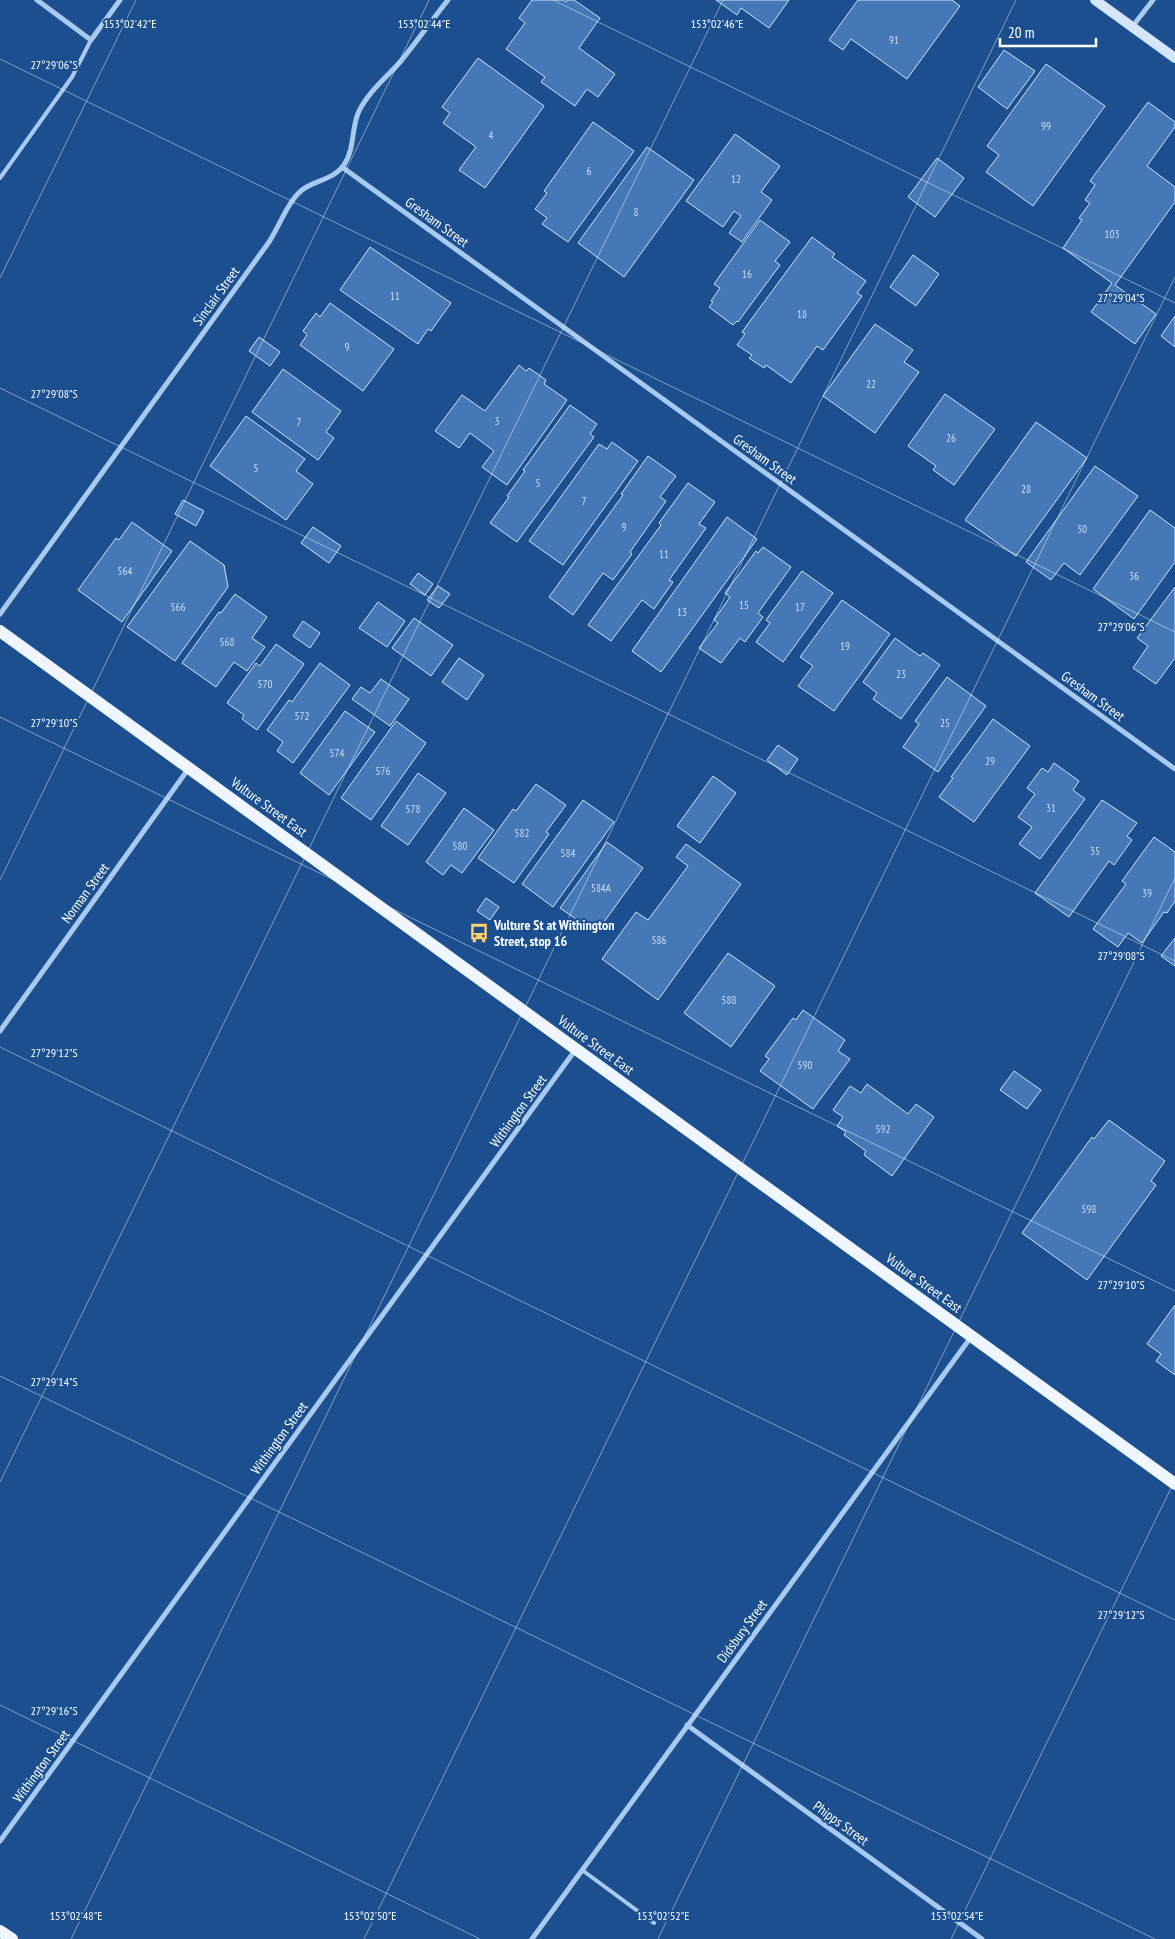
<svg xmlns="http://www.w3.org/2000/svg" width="1175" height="1939" viewBox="0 0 1175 1939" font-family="'PT Sans Narrow',sans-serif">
  <rect width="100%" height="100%" fill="#1b4f8f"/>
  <path fill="#4478b7" stroke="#cfe3fa" d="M532,0h31l3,2 1,-2h7l26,18 -21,30 36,26 -17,23 -11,-8 -12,17 -34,-24 4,-5 -39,-28 19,-26 -6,-5z
    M716,0h73l-20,28 -28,-20 -4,7z
    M858,0h94l8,6 -53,73 -56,-40 -8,11 -14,-10z
    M1004,50l31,21 -28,38 -29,-22z
    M478,58l66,48 -59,82 -26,-18 17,-23 -33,-24 7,-10 -8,-6z
    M1046,64l59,42 -72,100 -47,-34 13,-17 -12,-9z
    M1148,102l27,20v5l-28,39 28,21v15l-60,83 41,29 -21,30 -44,-32 21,-29 -49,-35 19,-28 -3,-2 11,-15 -5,-3 10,-15 -5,-4z
    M593,122l41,29 -66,91 -26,-18 5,-6 -12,-9 12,-16 -3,-2z
    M735,134l45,32 -19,26 11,8 -30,42 -13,-9 12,-17 -7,-5 -11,16 -37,-26z
    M647,147l47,33 -70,97 -46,-34z
    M937,158l27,20 -29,39 -27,-20z
    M760,220l30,22 -15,19 5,4 -42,57 -1,-1 -4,4 -24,-18 4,-5 -2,-1 9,-13 -6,-4z
    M812,237l23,17 -3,3 34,24 -9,12 5,3 -39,54 -6,-4 -26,37 -25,-18 -2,3 -15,-10 3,-3 -15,-10 8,-11 -3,-2z
    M370,247l81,56 -20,28 -3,-2 -10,15 -78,-54z
    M913,255l26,19 -23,32 -26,-19z
    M330,303l64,46 -31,42 -63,-46 7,-10 -4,-4 13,-18 4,4z
    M1175,316v31l-14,-11z
    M875,324l38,26 -9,12 15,10 -44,61 -52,-37z
    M259,337l21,15 -10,14 -21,-15z
    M519,365l7,6 3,-3 17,12 -2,4 23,16 -60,85 -25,-18 12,-16 -24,-18 -11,15 -24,-17 27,-36 23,16z
    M283,369l58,42 -15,21 8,6 -16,22 -66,-48z
    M945,394l50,35 -41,56 -21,-15 3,-4 -28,-20z
    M570,405l27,19 -7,10 4,3 -77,105 -27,-19 19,-26 -2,-1 18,-25 -2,-1z
    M246,416l59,43 -9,12 17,13 -27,36 -76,-54z
    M1036,422l51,36 -71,98 -51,-36z
    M612,442l26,19 -75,104 -34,-24 70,-97 8,5z
    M648,456l28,20 -16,21 6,4 -36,51 2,2 -19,26 -10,-7 -30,42 -24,-18 74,-102 -2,-1z
    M1095,466l43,30 -58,79 -16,-12 -13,17 -25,-18z
    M688,483l27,19 -16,22 7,4 -37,52 4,2 -19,27 -12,-9 -31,41 -23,-16 73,-100 -2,-2z
    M183,500l21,11 -8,15 -21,-12z
    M1150,510l25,18v34l-41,57 -41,-30z
    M727,517l30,22 -96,133 -29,-21z
    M132,522l40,29 -50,71 -44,-32 38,-52 3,2z
    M313,527l28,19 -12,17 -28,-20z
    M190,541l34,24 4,22 -53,74 -48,-34z
    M763,547l28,20 -33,46 5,4 -18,25 -5,-4 -19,25 -22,-15 19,-25 -4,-3 16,-23 -5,-4 31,-42 2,2z
    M802,571l31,22 -50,69 -27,-20 14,-19 -4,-3z
    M418,573l15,11 -8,11 -15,-11z
    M438,586l12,8 -11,14 -12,-8z
    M1175,587v71l-19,26 -23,-16 15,-22 -11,-8z
    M235,594l32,23 -15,21 13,9 -18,24 -13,-9 -18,25 -34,-24 37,-51 2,1z
    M842,600l48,34 -56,77 -36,-25 15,-20 -13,-9z
    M378,602l27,19 -18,26 -28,-19z
    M414,618l39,27 -22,31 -39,-28z
    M303,621l17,12 -10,15 -17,-12z
    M895,638l25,18 3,-3 17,12 -39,54 -28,-20 4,-6 -14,-11z
    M276,644l28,20 -47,66 -15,-11 2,-4 -17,-12 29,-40 4,3z
    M459,658l25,17 -17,25 -25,-18z
    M320,663l30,22 -57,78 -16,-12 6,-9 -16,-12 22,-30 3,2z
    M947,677l39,29 -48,66 -35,-25 16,-23 -4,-3z
    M381,679l28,20 -19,27 -38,-27 9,-12 9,6z
    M345,711l30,21 -46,63 -29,-22z
    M993,719l37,27 -56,76 -35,-25 14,-19 -2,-1z
    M396,721l30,22 -55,77 -30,-22z
    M778,745l20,14 -11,16 -20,-15z
    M1054,763l25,18 -6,9 12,9 -45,60 -21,-15 13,-17 -14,-10 17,-23 -8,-6 15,-20 6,4z
    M418,773l28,20 -38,52 -27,-19z
    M713,776l23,17 -36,50 -23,-17z
    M536,784l30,21 -20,27 3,2 -35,49 -36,-25 35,-49 3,2z
    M583,800l31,22 -61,85 -31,-23z
    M1102,800l35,23 -10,13 5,4 -18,25 -5,-4 -40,56 -34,-24z
    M464,808l30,22 -32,43 -11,-8 -8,10 -17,-13z
    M1154,837l21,15v49l-8,12 -3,-1 -22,31 -14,-10 -10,14 -25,-18 33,-45 -4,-3z
    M607,842l36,26 -47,65 -36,-25z
    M686,844l55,40 -83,116 -56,-41 34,-47 12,8 40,-54 -12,-9z
    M486,898l13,9 -9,13 -13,-9z
    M1175,938v28l-14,-10z
    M728,953l47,33 -44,61 -47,-34z
    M803,1010l42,30 -7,11 12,8 -37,50 -53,-38 9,-12 -4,-3 28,-38 3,2z
    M1014,1071l27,19 -14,19 -27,-19z
    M867,1084l41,30 8,-10 18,13 -42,59 -28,-21 2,-4 -22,-16 2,-3 -9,-6 6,-9 -10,-7 17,-24 11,7z
    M1109,1120l56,41 -14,20 5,4 -69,95 -65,-47 70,-96 2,2z
    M1175,1305v70l-19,-14 5,-7 -14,-10z"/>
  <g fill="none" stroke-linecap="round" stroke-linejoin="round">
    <path stroke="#a9c9ee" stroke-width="4" d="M0,178l72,-101 19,-37
      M582,1870l72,53"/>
    <path stroke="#a9c9ee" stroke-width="5" d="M37,0l54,40 29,-40
      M1132,27l21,-27
      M342,167l833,602
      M0,614l269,-372c10,-15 19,-41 33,-52 13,-10 31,-10 42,-25 11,-16 7,-37 15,-54 10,-20 28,-34 42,-50 16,-20 31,-41 47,-61
      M0,1031l189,-263
      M687,1725l295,214
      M0,1841l576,-792
      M532,1939l439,-602"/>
    <path stroke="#d6e6fa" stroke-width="10" d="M1095,0l80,58"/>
    <path stroke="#f0f6ff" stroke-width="12" d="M0,631l1175,853
      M0,1931l12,8"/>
  </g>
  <path fill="none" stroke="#fff" stroke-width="1" stroke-opacity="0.45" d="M553,0l622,303M0,59l1175,573M0,278l136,-278M0,388l1175,573M0,717l1175,574M0,880l429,-880M0,1047l1175,573M0,1376l1155,563M0,1482l723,-1482M0,1705l480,234M71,1939l945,-1939M364,1939l811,-1662M658,1939l517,-1061M951,1939l224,-459"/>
  <defs>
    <symbol id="bus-bare" viewBox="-9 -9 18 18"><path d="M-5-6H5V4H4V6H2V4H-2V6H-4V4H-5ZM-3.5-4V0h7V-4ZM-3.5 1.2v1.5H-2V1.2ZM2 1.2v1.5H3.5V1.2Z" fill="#ffd166" stroke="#1b4f8f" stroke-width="2.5" paint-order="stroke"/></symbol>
  </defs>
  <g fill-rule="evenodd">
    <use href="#bus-bare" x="465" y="919" width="28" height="28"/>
  </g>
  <g text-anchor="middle" stroke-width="4" stroke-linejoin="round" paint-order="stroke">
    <g font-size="11" fill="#d0dded">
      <text x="894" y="44">91</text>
      <text x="1046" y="130">99</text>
      <text x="491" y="139">4</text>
      <text x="589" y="175">6</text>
      <text x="736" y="183">12</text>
      <text x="636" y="216">8</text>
      <text x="1112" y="238">103</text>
      <text x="747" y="278">16</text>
      <text x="395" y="300">11</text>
      <text x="802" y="318">18</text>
      <text x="347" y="351">9</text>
      <text x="871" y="388">22</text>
      <text x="497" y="425">3</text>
      <text x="299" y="426">7</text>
      <text x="951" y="442">26</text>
      <text x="256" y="472">5</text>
      <text x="538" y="487">5</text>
      <text x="1026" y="493">28</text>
      <text x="584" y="505">7</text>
      <text x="624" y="531">9</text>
      <text x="1082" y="533">30</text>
      <text x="664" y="558">11</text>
      <text x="125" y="575">564</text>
      <text x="1134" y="580">36</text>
      <text x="744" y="609">15</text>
      <text x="178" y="611">566</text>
      <text x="800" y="611">17</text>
      <text x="682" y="616">13</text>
      <text x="227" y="646">568</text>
      <text x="845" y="650">19</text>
      <text x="901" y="678">23</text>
      <text x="265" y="688">570</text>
      <text x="302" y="720">572</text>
      <text x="945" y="727">25</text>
      <text x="337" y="757">574</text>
      <text x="990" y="765">29</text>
      <text x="383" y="775">576</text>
      <text x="1051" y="812">31</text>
      <text x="413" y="813">578</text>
      <text x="522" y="837">582</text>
      <text x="460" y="850">580</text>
      <text x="1095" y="855">35</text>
      <text x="568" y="857">584</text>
      <text x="601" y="892">584A</text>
      <text x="1147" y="897">39</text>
      <text x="659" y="944">586</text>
      <text x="729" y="1004">588</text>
      <text x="805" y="1069">590</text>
      <text x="883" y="1133">592</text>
      <text x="1089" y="1213">598</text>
    </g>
    <g font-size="14" fill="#fff" stroke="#1b4f8f">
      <text transform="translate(437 222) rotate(36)" y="5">Gresham Street</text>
      <text transform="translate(216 296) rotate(-54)" y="5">Sinclair Street</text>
      <text transform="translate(765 459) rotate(36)" y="5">Gresham Street</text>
      <text transform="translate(1093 696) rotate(36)" y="5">Gresham Street</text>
      <text transform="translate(269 807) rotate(36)" y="5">Vulture Street East</text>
      <text transform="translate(85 893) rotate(-54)" y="5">Norman Street</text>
      <text transform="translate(596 1045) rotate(36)" y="5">Vulture Street East</text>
      <text transform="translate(518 1111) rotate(-54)" y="5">Withington Street</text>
      <text transform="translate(924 1283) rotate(36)" y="5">Vulture Street East</text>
      <text transform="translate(279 1438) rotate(-54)" y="5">Withington Street</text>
      <text transform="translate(742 1631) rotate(-54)" y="5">Didsbury Street</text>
      <text transform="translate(41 1766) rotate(-54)" y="5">Withington Street</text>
      <text transform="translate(841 1823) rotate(36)" y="5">Phipps Street</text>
    </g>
    <g font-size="14" font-weight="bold" fill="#fff" stroke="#1b4f8f" text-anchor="start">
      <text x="494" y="930">Vulture St at Withington<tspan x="494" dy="16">Street, stop 16</tspan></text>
    </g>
  </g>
  <g font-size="12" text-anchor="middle" fill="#fff" stroke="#1b4f8f" stroke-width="4" stroke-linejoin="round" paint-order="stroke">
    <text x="130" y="28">153°02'42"E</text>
    <text x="424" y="28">153°02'44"E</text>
    <text x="717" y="28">153°02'46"E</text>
    <text x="54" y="69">27°29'06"S</text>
    <text x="1121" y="302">27°29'04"S</text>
    <text x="54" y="398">27°29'08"S</text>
    <text x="1121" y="631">27°29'06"S</text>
    <text x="54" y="727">27°29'10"S</text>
    <text x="1121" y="960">27°29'08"S</text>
    <text x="54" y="1057">27°29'12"S</text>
    <text x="1121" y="1289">27°29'10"S</text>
    <text x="54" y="1386">27°29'14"S</text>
    <text x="1121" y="1619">27°29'12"S</text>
    <text x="54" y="1715">27°29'16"S</text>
    <text x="76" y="1920">153°02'48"E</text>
    <text x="370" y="1920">153°02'50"E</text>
    <text x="663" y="1920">153°02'52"E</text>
    <text x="957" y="1920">153°02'54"E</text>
  </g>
  <path d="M1000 38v8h96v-8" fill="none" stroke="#ffffff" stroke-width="2.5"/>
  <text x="1008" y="38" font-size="15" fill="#ffffff" stroke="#1b4f8f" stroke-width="4" paint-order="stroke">20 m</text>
</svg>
